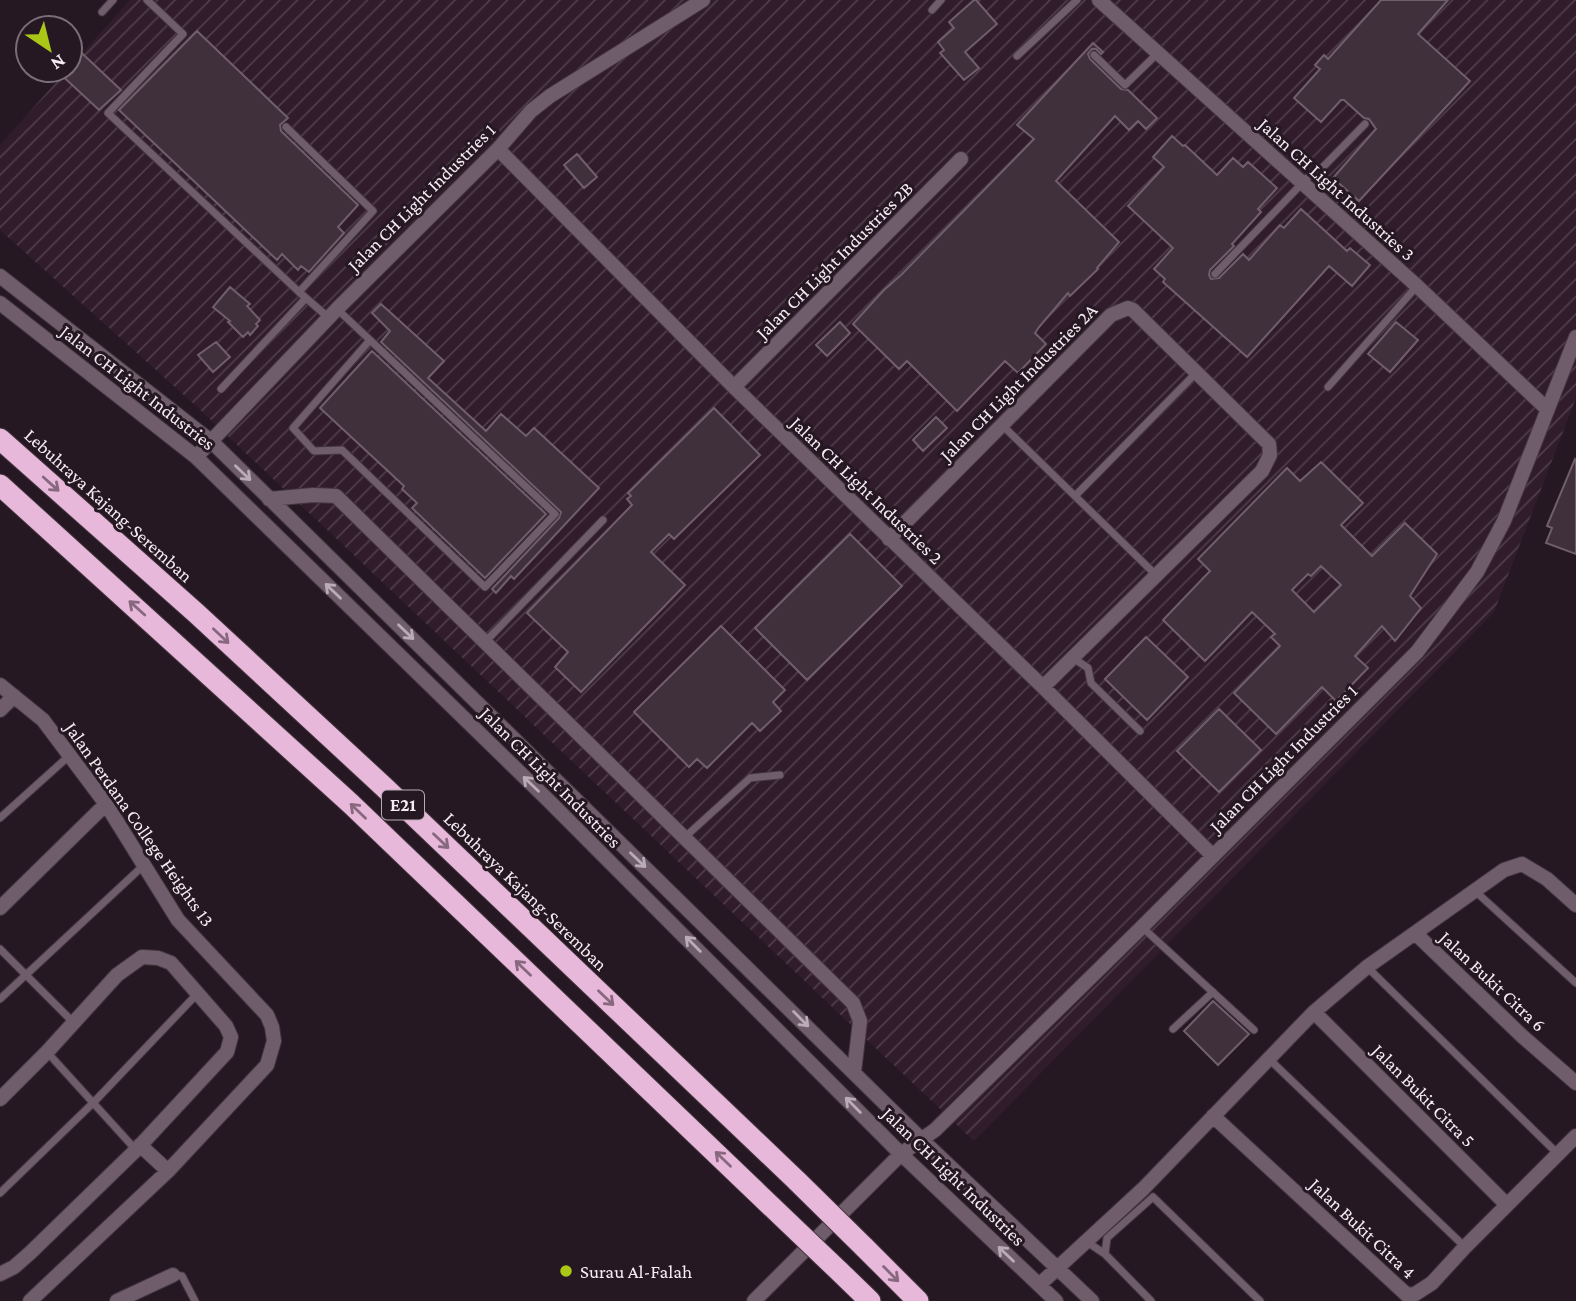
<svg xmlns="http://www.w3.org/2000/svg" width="1576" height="1301" viewBox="0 0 1576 1301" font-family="'Crimson Pro',serif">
  <defs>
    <pattern id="industrial-furrows" width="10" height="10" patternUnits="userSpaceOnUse" patternTransform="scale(1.75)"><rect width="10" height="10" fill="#301c2b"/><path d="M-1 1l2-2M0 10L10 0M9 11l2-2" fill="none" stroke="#4f3d4a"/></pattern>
  </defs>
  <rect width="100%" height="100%" fill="#261822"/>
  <path fill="url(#industrial-furrows)" d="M130,0h1446v398l-82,214 -520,529 -778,-735 -196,-176v-85l67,-75h3v-3z"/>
  <path fill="#40303c" stroke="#705f6b" stroke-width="2" fill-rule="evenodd" d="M974,0h2l21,24 -32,28 14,16 -15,12 -24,-27 4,-3 -6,-8 16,-14 -5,-6z
    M1381,0h67l-30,34 52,47 -111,120 -26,-23 43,-49 -7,-10 -5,-1 -20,-18h-3l-20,22 -27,-24 26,-29 -5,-4 9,-10 4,4z
    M197,31l91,87 -8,7 1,6 77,74 -20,22 6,6 -35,39 -8,-6 -3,4 -16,-16 -5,6 -158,-150z
    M70,42l51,48 -22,20 -43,-40h14z
    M1093,43l10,9 -2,2 -5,-5h-4l-4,5 2,5 31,30 7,1 29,28 -11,11 -8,-8 -9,9 -14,-14 -59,65 63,61 -22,26 1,1 -28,27 -2,-3 -29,34 -4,6 11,11 -28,29 -13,-12 -48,50 -50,-50 -8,8 -46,-45 30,-33 19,-17 132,-135 -17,-14z
    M1172,136l11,10 2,-1 32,30 16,-17 10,9 5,-5 29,26 -19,21 3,3 -29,32 2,2 -24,24 -1,5 2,4 8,-1 24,-24 6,6 31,-35 4,3 17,-19 46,42 3,-3 20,17 -18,21 -23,-20 -82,91 -84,-75 2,-3 -11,-10 19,-21 -45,-42 36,-39 -11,-10z
    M577,154l20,23 -13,11 -20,-23z
    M230,287l20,17 -3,2 13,14 -4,4 2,2 -8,9 -2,-3 -5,5 -15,-15 2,-1 -17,-14z
    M381,304l63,57 -16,17 58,53 15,-17 25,22 8,-8 65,60 -85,91 -3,-3 -15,17 -4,-4 67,-71 2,-6 -180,-170 9,-11 -18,-18z
    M840,322l10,11 -23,23 -11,-11z
    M1396,322l22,18 -28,32 -22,-18z
    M216,342l14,15 -17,15 -15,-17z
    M372,351l174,163 -61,64 -73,-70 5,-5 -15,-14 2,-3 -84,-78z
    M714,408l46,47 -86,84 -5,-5 -18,18 34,33 -104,107 -26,-25 13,-15 -41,-39 105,-108 -5,-6 4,-3 -3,-3z
    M936,417l11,11 -24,23 -10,-11z
    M1575,459l1,1v94l-30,-11 6,-15 -5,-2z
    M1321,462l42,41 -22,22 31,31 33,-33 32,31 -27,42 11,12 -26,33 -13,-15 -27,30 13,12 -32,33 -14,-14 -46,47 -42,-41 46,-47 -9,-9 4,-3 -23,-22 -47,49 -42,-41 47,-49 -12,-12 89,-91 13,13zM1321,566l20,19 -27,27 -22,-22 16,-16 3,2z
    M850,534l52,52 -95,94 -52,-52z
    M721,626l64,64 -12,12 8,9 -21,20 -8,-8 -45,45 -10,-9 -8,8 -55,-55z
    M1146,637l42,40 -41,43 -42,-41z
    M1219,709l42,41 -42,42 -42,-41z
    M1213,1001l36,33 -31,31 -34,-34z"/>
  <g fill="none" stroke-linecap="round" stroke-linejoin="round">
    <defs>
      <path id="lane" d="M147,0l36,34 -75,79 191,179
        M932,10l9,-10
        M102,12l11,-12
        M1094,55l31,30 33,-32
        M1017,56l60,-56
        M286,127l87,84 -74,81 30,26
        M1215,274l96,-100 12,-7 42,-43
        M337,309l218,205 -70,73 -143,-137 -28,1 -21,-23 77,-88
        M1328,387l89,-101
        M221,389l85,-91
        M1002,425l154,150
        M1075,496l121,-123
        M486,641l117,-121
        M1073,658l15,10 3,15 49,48
        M0,818l70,-63
        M685,837l65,-59 30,-3
        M1475,891l101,92
        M1142,927l112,103
        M0,949l73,73
        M1367,967l192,188
        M0,999l144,-134
        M1173,1029l40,-37
        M47,1052l89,98
        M1268,1058l197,189
        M0,1193l94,-91 103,-108
        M1087,1242l18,12
        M173,1275l9,1 13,25
        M1151,1301l-46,-47 2,-16 46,-41 107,104"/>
      <path id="street" d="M1099,0l318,286 130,123
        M498,149l236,238 309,300 170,169
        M0,276l212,166 710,698 170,161
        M0,303l196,154 352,343 353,354 155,147
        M734,387l227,-228
        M196,457l141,-148 161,-160 33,-38 19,-15 153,-96
        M269,499l44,-4 23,1 517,507 7,18 -6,51
        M889,539l222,-224 17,-7 5,2 136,134 1,11 -8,16 -219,216
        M0,685l43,35 63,84 72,116 89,95 5,12 2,14 -7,24 -99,106 -138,130
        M0,710l14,-14
        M0,908l106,-104
        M1415,933l107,103 54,47
        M1314,1012l193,193
        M0,1099l47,-47 70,-77 25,-18 16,1 13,5 55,63 5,11 -4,15 -91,98 -106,103 -16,14 -14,7
        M1213,1116l194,179 8,-1 17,-11 33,-36 111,-111
        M140,1145l28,26
        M1039,1285l104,-96 171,-177 53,-45 137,-97 18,-6 25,15 29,26
        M117,1301l56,-26
        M754,1301l147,-147 34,-24 207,-203 275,-275 60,-80 27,-51 72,-184"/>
      <path id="highway" d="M0,439l196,174 188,174 413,394
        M0,485l351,319 421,403
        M864,1247l54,54
        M839,1271l31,30"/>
    </defs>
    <use href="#lane" stroke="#43363f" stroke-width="9"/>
    <use href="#street" stroke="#43363f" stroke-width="16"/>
    <use href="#highway" stroke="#43363f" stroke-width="23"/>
    <use href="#lane" stroke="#705d6b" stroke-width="7"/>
    <use href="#street" stroke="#705d6b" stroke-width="14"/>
    <use href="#highway" stroke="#e8b8db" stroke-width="21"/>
    <defs>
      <path id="highway-bridge" d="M797,1181l67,66
        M772,1207l67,64"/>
    </defs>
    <use href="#highway-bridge" stroke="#43363f" stroke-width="23" stroke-linecap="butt"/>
    <use href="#highway-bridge" stroke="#e8b8db" stroke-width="21"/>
  </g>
  <defs><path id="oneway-shaft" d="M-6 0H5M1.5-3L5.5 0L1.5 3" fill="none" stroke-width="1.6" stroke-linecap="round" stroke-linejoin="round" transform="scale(1.75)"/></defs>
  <g stroke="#baacb6">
    <use href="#oneway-shaft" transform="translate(243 473) rotate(44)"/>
    <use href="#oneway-shaft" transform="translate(333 591) rotate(-136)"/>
    <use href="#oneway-shaft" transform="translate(406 632) rotate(44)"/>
    <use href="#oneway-shaft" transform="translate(531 784) rotate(-136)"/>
    <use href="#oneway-shaft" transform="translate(638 860) rotate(44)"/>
    <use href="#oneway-shaft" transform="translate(693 944) rotate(-135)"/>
    <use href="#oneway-shaft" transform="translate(801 1019) rotate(45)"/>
    <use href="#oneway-shaft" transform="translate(853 1105) rotate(-135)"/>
    <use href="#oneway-shaft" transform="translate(1006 1254) rotate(-136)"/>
  </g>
  <g stroke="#87687e">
    <use href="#oneway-shaft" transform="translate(51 484) rotate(42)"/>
    <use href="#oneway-shaft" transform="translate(137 608) rotate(-138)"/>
    <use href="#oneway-shaft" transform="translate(221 636) rotate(43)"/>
    <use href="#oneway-shaft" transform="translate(358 811) rotate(-136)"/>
    <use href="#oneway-shaft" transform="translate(441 841) rotate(44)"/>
    <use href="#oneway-shaft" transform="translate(523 968) rotate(-136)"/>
    <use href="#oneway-shaft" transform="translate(606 998) rotate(44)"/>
    <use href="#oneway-shaft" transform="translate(723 1159) rotate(-136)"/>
    <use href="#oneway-shaft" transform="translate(891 1274) rotate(45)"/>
  </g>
  <circle fill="#aac718" stroke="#261822" stroke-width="2.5" cx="566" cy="1271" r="7"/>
  <g text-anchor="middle" stroke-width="6" stroke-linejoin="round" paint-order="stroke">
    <rect fill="#261822" stroke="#b8acb4" stroke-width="2" x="382" y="790.5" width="42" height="29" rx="5"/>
    <g font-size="18" font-weight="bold" fill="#f6ecf3">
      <text x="403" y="811">E21</text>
    </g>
    <g font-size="19" fill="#f6ecf3" stroke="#261822">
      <text transform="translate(1337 189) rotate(42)" y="7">Jalan CH Light Industries 3</text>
      <text transform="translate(421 197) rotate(-45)" y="7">Jalan CH Light Industries 1</text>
      <text transform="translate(834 260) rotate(-45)" y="7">Jalan CH Light Industries 2B</text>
      <text transform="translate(1018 382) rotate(-45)" y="7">Jalan CH Light Industries 2A</text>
      <text transform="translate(138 387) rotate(38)" y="7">Jalan CH Light Industries</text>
      <text transform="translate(867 490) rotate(44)" y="7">Jalan CH Light Industries 2</text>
      <text transform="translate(109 505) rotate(42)" y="7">Lebuhraya Kajang-Seremban</text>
      <text transform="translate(1283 758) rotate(-45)" y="7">Jalan CH Light Industries 1</text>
      <text transform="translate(551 777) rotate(45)" y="7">Jalan CH Light Industries</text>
      <text transform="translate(140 824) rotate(55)" y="7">Jalan Perdana College Heights 13</text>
      <text transform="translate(526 891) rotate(44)" y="7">Lebuhraya Kajang-Seremban</text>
      <text transform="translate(1493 981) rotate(43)" y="7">Jalan Bukit Citra 6</text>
      <text transform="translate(1424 1095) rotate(45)" y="7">Jalan Bukit Citra 5</text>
      <text transform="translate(954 1176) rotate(44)" y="7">Jalan CH Light Industries</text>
      <text transform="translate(1363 1228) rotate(43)" y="7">Jalan Bukit Citra 4</text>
    </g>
    <g font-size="19" fill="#f6ecf3" stroke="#261822" text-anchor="start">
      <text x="580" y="1278">Surau Al-Falah</text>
    </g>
  </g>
  <g transform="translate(49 49) rotate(145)"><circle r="33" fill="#261822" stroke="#796d76" stroke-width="2"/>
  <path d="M0-5L12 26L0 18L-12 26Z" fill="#aac718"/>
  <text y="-10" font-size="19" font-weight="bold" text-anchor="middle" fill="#f6ecf3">N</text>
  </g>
</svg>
